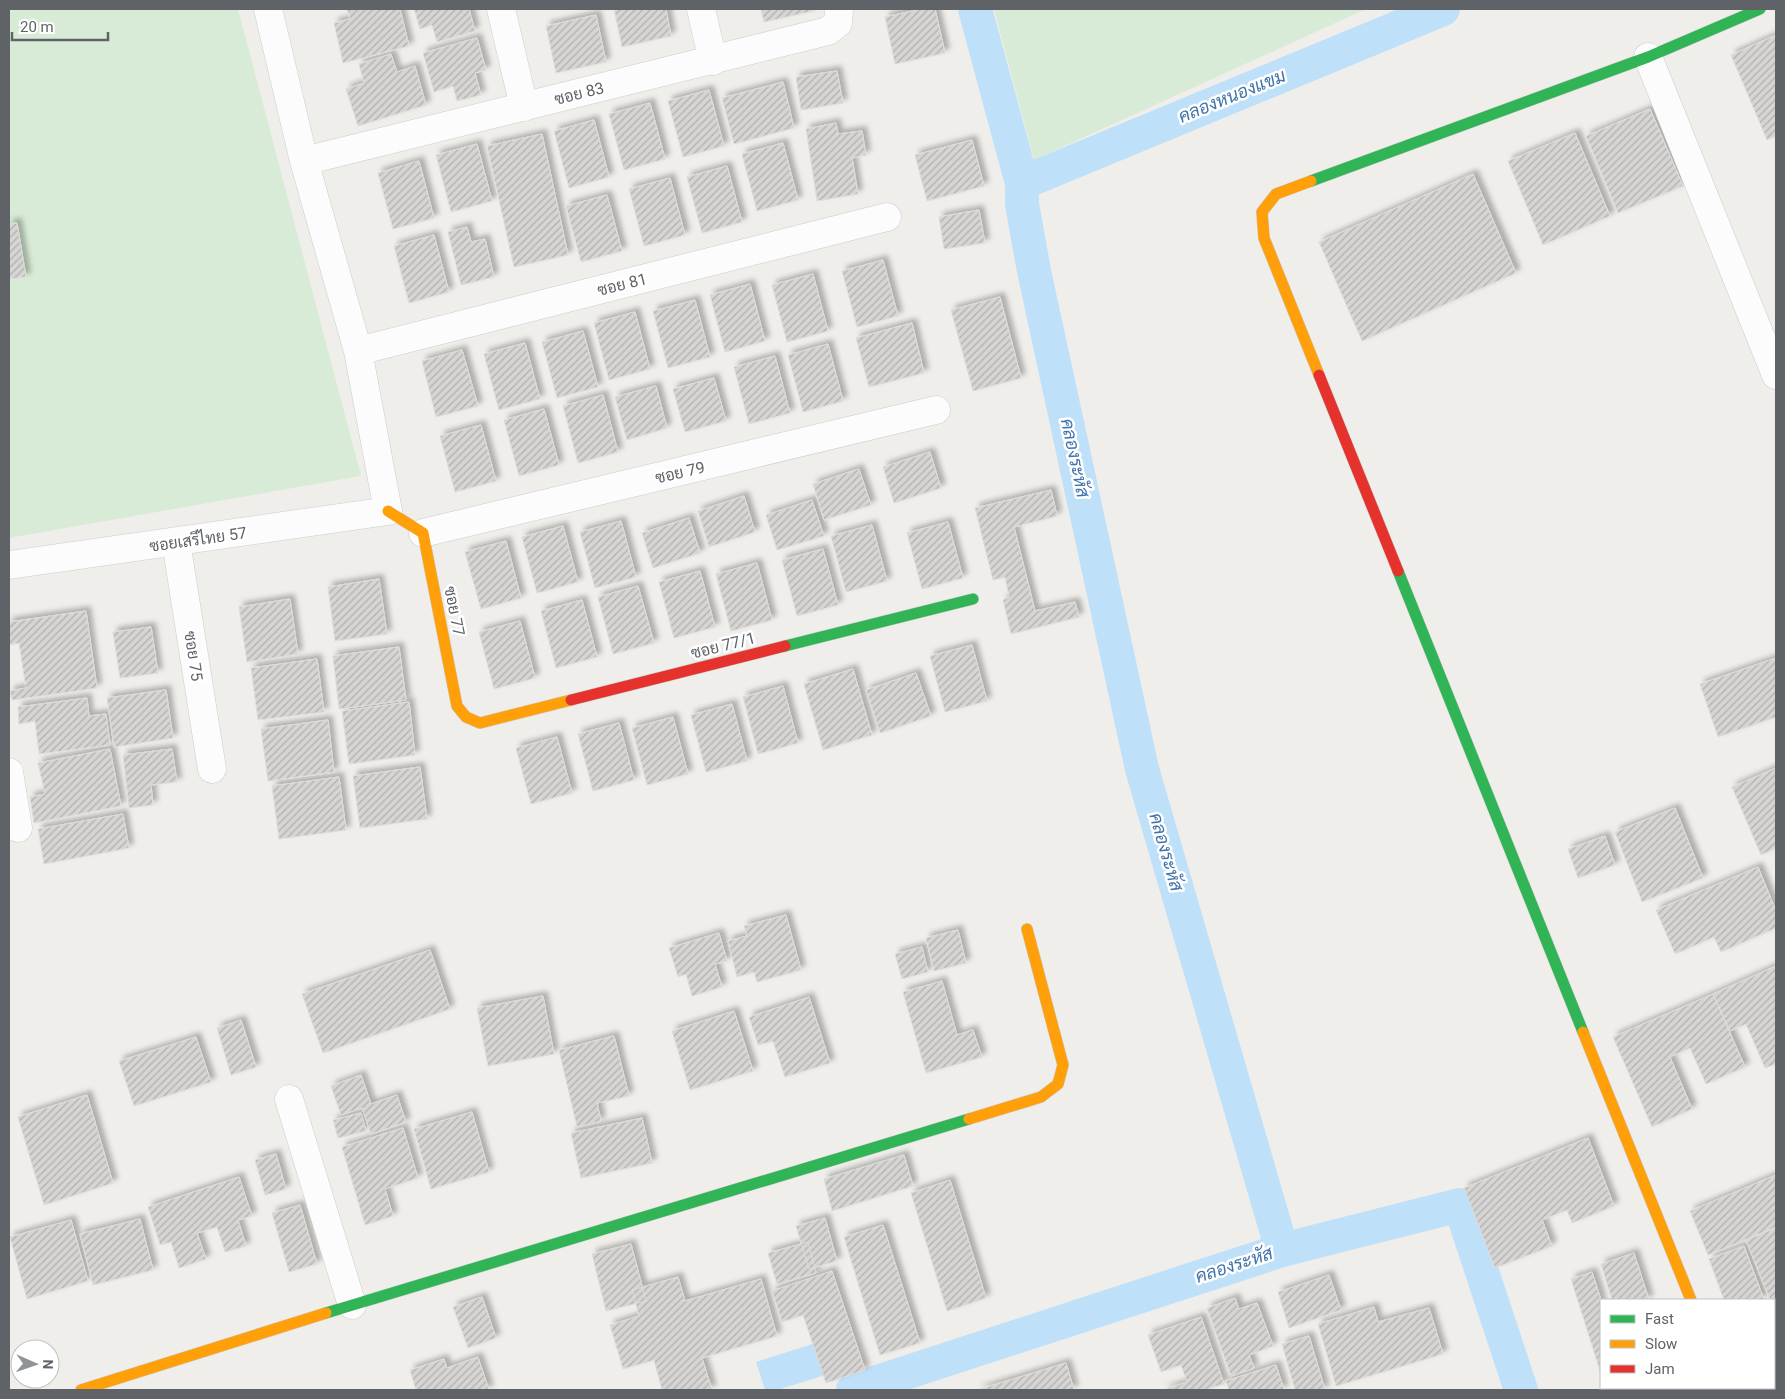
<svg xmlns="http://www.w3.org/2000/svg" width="1785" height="1399" viewBox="0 0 1785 1399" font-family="Roboto,Sarabun,sans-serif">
  <defs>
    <pattern id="building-hatch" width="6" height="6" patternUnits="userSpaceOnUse" patternTransform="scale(1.25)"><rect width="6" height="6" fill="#d6d5d3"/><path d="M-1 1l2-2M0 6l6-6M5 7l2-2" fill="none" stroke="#b1b0af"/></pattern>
    <filter id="shadow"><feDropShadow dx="4.5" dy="-4.5" stdDeviation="2.5" flood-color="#0004"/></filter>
  </defs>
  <rect width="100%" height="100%" fill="#efeeea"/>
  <path fill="#d8ebd6" d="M9,9h229l123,467 -352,62z
    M994,9h372l-332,151z"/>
  <path fill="#bfe0f9" d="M825,1340l10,32 -58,18h-12l-9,-28z"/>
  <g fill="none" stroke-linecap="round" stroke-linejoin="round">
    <path stroke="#bfe0f9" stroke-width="34" d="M1022,183l421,-174
      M1282,1250l178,-45 61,185
      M853,1390l429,-140 -140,-481 -108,-498 -12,-67v-21l-47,-174"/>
  </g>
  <path fill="url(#building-hatch)" stroke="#deddd9" filter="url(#shadow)" d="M347,9h53l9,37 -66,17 -9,-40 16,-4z
    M414,9h55l6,22 -38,11 -5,-17 -12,4z
    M614,9h52l5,27 -49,11z
    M761,9h52v2l-49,11z
    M922,9h13l10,44 -50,11 -10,-47z
    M596,15l10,47 -50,11 -10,-47z
    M1776,35v101l-9,4 -36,-85z
    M477,38l9,32 -11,3 6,22 -24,6 -4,-15 -19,6 -11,-39z
    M391,54l6,18 18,-6 11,39 -68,21 -12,-37 18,-6 -5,-19z
    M837,71l6,32 -42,7 -5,-33z
    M783,82l11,46 -60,16 -12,-46z
    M709,90l15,56 -41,11 -15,-56z
    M650,103l15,56 -41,11 -15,-56z
    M1650,109l33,77 -65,27 -32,-77z
    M594,120l15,57 -40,11 -15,-57z
    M836,123l2,11 24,-3 4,24 -14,3 6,36 -41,7 -11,-72z
    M1575,133l35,83 -67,29 -35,-84z
    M542,134l26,121 -54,12 -27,-121z
    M972,140l12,46 -57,15 -12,-46z
    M783,143l15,57 -41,11 -15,-57z
    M477,144l15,57 -41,11 -15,-57z
    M419,161l15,57 -41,11 -15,-56z
    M727,166l15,56 -40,11 -15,-56z
    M1473,174l43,99 -154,68 -43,-99z
    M670,178l15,57 -41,11 -15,-57z
    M607,195l15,56 -41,11 -15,-56z
    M979,210l6,33 -41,6 -5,-32z
    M17,223l9,54 -17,2v-55z
    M467,227l4,15 14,-3 9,38 -33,8 -13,-53z
    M434,235l15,57 -40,11 -15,-57z
    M883,260l15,56 -41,11 -15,-56z
    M813,274l15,57 -41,11 -15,-57z
    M750,284l15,57 -40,11 -15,-57z
    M1000,297l21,81 -48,13 -22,-81z
    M695,300l15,57 -42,11 -15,-57z
    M635,312l15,57 -41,11 -15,-57z
    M912,323l12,50 -55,14 -13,-49z
    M583,331l15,56 -41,11 -15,-56z
    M525,343l15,56 -41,11 -15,-56z
    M828,344l15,57 -40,11 -15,-57z
    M462,350l16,56 -42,11 -14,-56z
    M775,356l15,57 -41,11 -15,-57z
    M714,378l12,43 -41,11 -12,-43z
    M656,386l11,42 -40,12 -12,-43z
    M603,395l15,57 -40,11 -15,-57z
    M544,409l15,56 -40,11 -15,-56z
    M481,425l15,56 -41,11 -15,-56z
    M930,452l11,36 -47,15 -11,-36z
    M859,469l12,36 -47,15 -11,-36z
    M1051,490l6,26 -43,11 21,84 40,-9 4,15 -68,17 -8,-34 6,-3 -4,-20 -12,3 -18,-72z
    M744,496l11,36 -46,15 -11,-36z
    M812,500l12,36 -47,14 -11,-35z
    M689,518l11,35 -47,15 -11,-35z
    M621,521l15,56 -41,11 -15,-56z
    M948,522l15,56 -41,11 -15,-56z
    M872,525l15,56 -41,11 -15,-56z
    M563,526l15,56 -41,11 -15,-56z
    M506,541l15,57 -40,11 -16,-57z
    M823,549l15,56 -41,11 -15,-56z
    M757,563l15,57 -41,11 -15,-57z
    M700,571l15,56 -41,11 -15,-56z
    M379,579l8,55 -52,7 -7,-54z
    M638,586l16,57 -41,11 -15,-57z
    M290,599l8,55 -51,8 -8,-55z
    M582,600l15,57 -41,11 -15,-57z
    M86,611l11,77 -85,12 -2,-9 16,-3 -7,-45 -10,2v-23z
    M520,621l15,57 -41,11 -15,-57z
    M151,627l7,46 -38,5 -7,-46z
    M972,645l15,56 -42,11 -15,-56z
    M399,647l7,53 -67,9 -6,-53z
    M1776,658v59l-58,20 -18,-53z
    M317,659l7,53 -66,8 -7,-52z
    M853,669l19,66 -49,15 -19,-66z
    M916,673l15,43 -51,17 -14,-43z
    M783,686l15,57 -40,11 -15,-57z
    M166,690l7,48 -59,9 -7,-49z
    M87,698l2,18 17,-2 4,31 -71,9 -4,-33 -16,3 -1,-17z
    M409,702l6,53 -66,9 -7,-53z
    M732,704l15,57 -41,11 -15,-57z
    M673,717l15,57 -41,11 -15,-57z
    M328,720l6,52 -66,9 -7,-52z
    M619,723l15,57 -41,11 -15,-57z
    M557,737l15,56 -41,11 -15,-56z
    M110,749l11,57 -87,17 -4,-26 15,-3 -7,-31z
    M172,749l5,33 -26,3 2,20 -24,3 -6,-53z
    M420,767l7,52 -67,9 -7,-52z
    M1776,768v80l-15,7 -29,-68z
    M339,777l7,53 -67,9 -7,-53z
    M1675,808l28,70 -61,24 -27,-70z
    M123,814l6,34 -85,16 -6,-35z
    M1605,836l10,29 -37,13 -10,-29z
    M1758,867l18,44v17l-55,24 -7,-15 -39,17 -19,-44z
    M786,915l15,55 -44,12 -3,-10 -17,5 -9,-36 19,-5 -3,-10z
    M958,930l8,33 -32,8 -8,-33z
    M719,933l8,28 -12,3 7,23 -30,9 -6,-22 -8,3 -9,-29z
    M922,947l6,25 -26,7 -7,-25z
    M430,950l20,59 -127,44 -21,-59z
    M1776,966v98l-11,4 -19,-44 -16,7 -17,-37z
    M942,981l15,54 16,-5 9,27 -56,16 -23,-81z
    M1713,994l32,73 -39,17 -16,-36 -20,9 22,52 -40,18 -39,-90z
    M543,996l11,58 -66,12 -11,-58z
    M809,997l21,66 -45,14 -12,-36 -15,4 -9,-28z
    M734,1011l19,60 -63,19 -18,-59z
    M241,1020l15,47 -25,8 -14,-47z
    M614,1036l15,60 -32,7 4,18 -24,6 -18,-77z
    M196,1037l15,45 -77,24 -15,-45z
    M361,1075l10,29 26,-9 9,27 -35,12 -9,-26 -21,7 -10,-29z
    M87,1095l26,88 -69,22 -26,-88z
    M472,1112l17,60 -58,17 -17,-60z
    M361,1113l5,18 -28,7 -5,-18z
    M642,1118l10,45 -71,15 -10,-45z
    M403,1128l15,50 -33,11 8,27 -28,9 -23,-78z
    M1588,1138l26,68 -42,17 -5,-13 -25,10 10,26 -57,22 -31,-80z
    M276,1154l10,35 -21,6 -10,-35z
    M904,1155l9,31 -81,25 -8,-32z
    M1776,1175v52l-68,28 -18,-44z
    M239,1177l13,39 -14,4 8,26 -21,6 -8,-25 -20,6 9,26 -27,9 -8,-26 -11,3 -12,-38z
    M950,1180l36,118 -39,13 -36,-118z
    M300,1205l17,59 -28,8 -17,-59z
    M825,1218l12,43 -28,8 -13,-43z
    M140,1219l13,51 -60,15 -13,-51z
    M71,1220l17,61 -61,18 -17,-62z
    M883,1225l37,118 -40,12 -36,-118z
    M1776,1228v75l-2,1v-4h-4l-24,-60z
    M808,1242l8,31 -39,11 -9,-31z
    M631,1244l15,57 -40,10 -14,-57z
    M1744,1246l20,54h-40l-15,-41z
    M1634,1253l15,47h-37l-11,-36z
    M832,1271l33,99 -39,13 -23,-68 -21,7 -10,-31z
    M1592,1272l9,28v74l-30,-95z
    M1329,1275l12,35 -52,18 -11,-36z
    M678,1277l7,24 76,-22 16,57 -75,22 10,32h-50l-8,-30 -31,9 -13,-44 29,-9 -7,-26z
    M482,1297l14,41 -28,10 -15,-41z
    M1235,1298l4,11 18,-6 16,43 -24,9 5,13 -23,8 -24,-68z
    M1374,1307l4,15 51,-14 14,46 -107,32 -18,-62z
    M1201,1317l23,67 -20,6h-41l24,-8 -6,-17 -20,7 -13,-37z
    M1309,1336l16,54h-30l-13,-46z
    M478,1357l11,33h-73l-6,-20 34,-11 3,9z
    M1066,1363l8,27h-97z
    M1276,1365l8,25h-55l-3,-9z
    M1611,1388h38l1,2h-38z"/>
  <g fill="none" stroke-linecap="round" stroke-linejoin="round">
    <defs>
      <path id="street" d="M501,9l23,98
        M701,9l12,52
        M1648,57l128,318
        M304,161l524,-130 10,-8 1,-14
        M358,351l529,-134
        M423,533l513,-123
        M176,542l36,227
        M9,565l379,-54 -30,-160 -54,-190 -36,-152
        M9,772l9,56
        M289,1099l63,206
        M1726,1388l1,2"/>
      <path id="fast" d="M1311,181l337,-124 112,-48
        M1398,571l185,461
        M785,646l188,-47
        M326,1313l643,-194"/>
      <path id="slow" d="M1311,181l-35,13 -14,18 2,26 55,137
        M388,511l35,22 34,173 9,11 14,6 91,-23
        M1583,1032l108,268
        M969,1119l72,-22 17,-13 5,-19 -36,-136
        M81,1390l245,-77"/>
      <path id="jam" d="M1319,375l79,196
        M571,700l214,-54"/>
    </defs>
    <use href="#street" stroke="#cbcccc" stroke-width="29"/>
    <use href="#fast" stroke="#cacacb" stroke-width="12"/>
    <use href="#slow" stroke="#cacacb" stroke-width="12"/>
    <use href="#jam" stroke="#cacacb" stroke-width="12"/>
    <use href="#street" stroke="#fdfcfc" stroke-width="28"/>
    <use href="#fast" stroke="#30b455" stroke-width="11"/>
    <use href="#slow" stroke="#ff9f0a" stroke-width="11"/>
    <use href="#jam" stroke="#e5322d" stroke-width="11"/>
  </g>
  <g text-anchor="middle" stroke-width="5" stroke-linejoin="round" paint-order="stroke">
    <g font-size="16" fill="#5f6368" stroke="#fff">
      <text transform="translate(579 93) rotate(-14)" y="6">ซอย 83</text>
      <text transform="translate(622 284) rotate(-14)" y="6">ซอย 81</text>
      <text transform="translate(680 472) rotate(-13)" y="6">ซอย 79</text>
      <text transform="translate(198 539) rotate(-8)" y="6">ซอยเสรีไทย 57</text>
      <text transform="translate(455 611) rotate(79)" y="6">ซอย 77</text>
      <text transform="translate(723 645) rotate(-14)" y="6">ซอย 77/1</text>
      <text transform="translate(194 656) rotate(81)" y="6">ซอย 75</text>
    </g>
    <g font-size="18" font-style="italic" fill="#4174aa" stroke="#fff">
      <text transform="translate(1232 96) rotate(-22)" y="6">คลองหนองแขม</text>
      <text transform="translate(1075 458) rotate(78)" y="6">คลองระหัส</text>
      <text transform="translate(1166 852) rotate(74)" y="6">คลองระหัส</text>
      <text transform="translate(1234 1265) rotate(-18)" y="6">คลองระหัส</text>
    </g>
  </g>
  <rect width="1785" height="1399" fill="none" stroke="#5f6368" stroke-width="20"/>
  <rect x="1600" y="1299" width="175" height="90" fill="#ffffff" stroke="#bfc1c3"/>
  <rect x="1610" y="1315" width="25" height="8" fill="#30b455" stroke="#bfc1c3"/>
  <text x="1645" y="1324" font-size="15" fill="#5f6368">Fast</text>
  <rect x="1610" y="1340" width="25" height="8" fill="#ff9f0a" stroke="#bfc1c3"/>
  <text x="1645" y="1349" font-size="15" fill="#5f6368">Slow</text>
  <rect x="1610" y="1365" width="25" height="8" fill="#e5322d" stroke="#bfc1c3"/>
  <text x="1645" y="1374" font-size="15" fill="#5f6368">Jam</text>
  <g transform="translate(35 1364) rotate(92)"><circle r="24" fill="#ffffff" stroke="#bfc1c3"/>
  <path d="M0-4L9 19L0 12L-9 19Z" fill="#919496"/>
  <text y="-8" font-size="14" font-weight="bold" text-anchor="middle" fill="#5f6368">N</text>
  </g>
  <path d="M12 32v8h96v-8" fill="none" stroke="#5f6368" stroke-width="2.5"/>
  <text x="20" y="32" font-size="15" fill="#5f6368" stroke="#ffffff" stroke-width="4" paint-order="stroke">20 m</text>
</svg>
